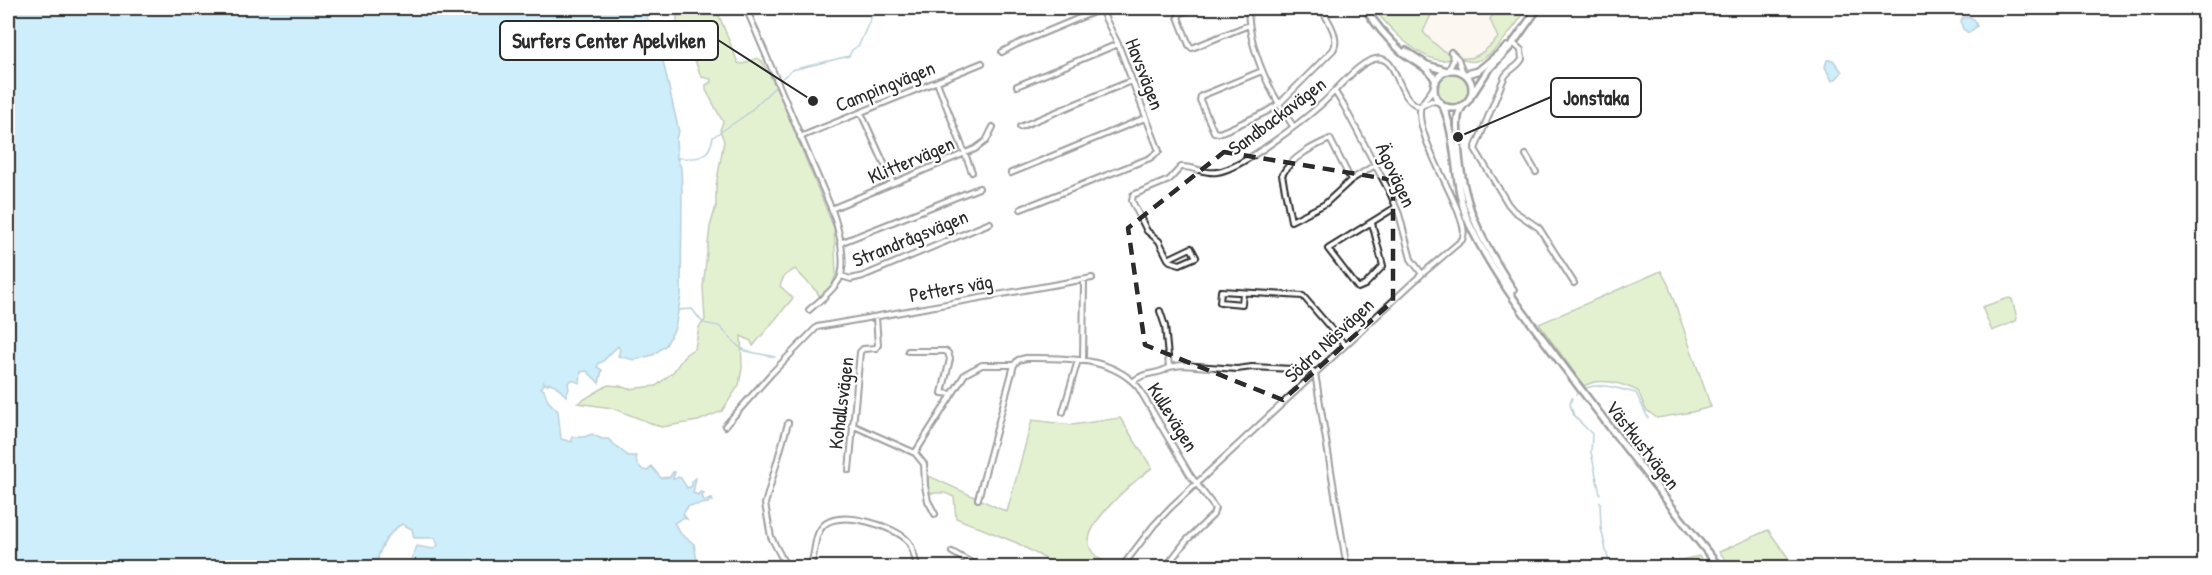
<svg xmlns="http://www.w3.org/2000/svg" width="2212" height="575" viewBox="0 0 2212 575" font-family="'Patrick Hand',sans-serif">
  <rect width="100%" height="100%" fill="#fff"/>
  <filter id="ink" filterUnits="userSpaceOnUse"><feTurbulence type="fractalNoise" baseFrequency=".0167" numOctaves="2"/><feDisplacementMap in="SourceGraphic" scale="12" xChannelSelector="R" yChannelSelector="G"/><feConvolveMatrix kernelMatrix="1 2 1 2 8 2 1 2 1" color-interpolation-filters="sRGB"/></filter>
  <g filter="url(#ink)">
    <path fill="#f8ede0" d="M1434,8h63l-7,11 9,19 -23,18 -13,2 -22,-6 -18,-20z"/>
    <path fill="#c3e199" stroke="#778662" stroke-width="1.5" d="M677,8h39l22,55 5,1 14,-6 5,3 15,28 57,139 2,46 -8,25 -4,5 -7,-12 -22,-23 -11,7 -4,10 13,12 -40,48 -2,-5 -10,-5 1,32 -3,17 -17,26 -24,10 -37,6 -49,-19 -34,-5 30,-18 12,1 8,3 28,-3 17,-14 13,-18 9,-6 4,-21 6,-7 -2,-33 7,-60 6,-21v-20l8,-45 -4,-11 3,-8 -17,-32v-5l5,-3v-3l-9,-2 -2,-3 -11,-30 -7,-6 -5,-14z
      M1374,8h60l-11,24c13,14 31,33 53,24 8,-3 16,-12 22,-18l-8,-19 7,-11h30c-11,17 -31,47 -51,53 -6,2 -13,-2 -19,-2 -6,-1 -12,2 -18,1 -23,-3 -53,-35 -65,-52z
      M1438 89a16 16 0 1 1 32 0a16 16 0 1 1-32 0Z
      M1661,271l7,13 43,123 -19,5 -35,6 -11,-8 -8,-19c-17,-8 -37,-14 -54,-5l-45,-62z
      M2009,298l3,1 5,19 -1,3 -24,10 -10,-24z
      M1120,418l32,50c-16,12 -75,59 -61,82 4,8 15,13 22,18l-53,-1 -43,-24 -61,-25 -2,-21 -9,-4h-15l-3,-8 2,-9 78,36 25,-92 40,5z
      M1768,530l27,37h-62l-14,-15z
      M1699,556l8,11h-59z"/>
    <path fill="#93d9f5" stroke="#6993a4" stroke-width="1.5" d="M8,8h635l17,40 19,84 -3,6 1,20 4,10 1,22 -1,106 -6,32 -9,17 -13,10 -19,5 -16,-4 2,-6 -2,-4 -16,16 -3,1 -2,4 5,3 -3,13 -12,-12 -6,1 -1,11 -8,-3 -4,3 1,6 -3,7 -11,-11 -6,-2 -2,2 -3,-3v3l-3,3 3,2 4,11 10,10 3,28 11,3v-5h12l8,-3 10,5h6l20,17h8l1,8 6,6 5,1 3,-5 10,12 9,-1 3,-5h2l-2,6 2,1 3,-2 3,1 6,10 5,-2v-5l4,-3 -3,15 5,2 2,-3 4,1 -2,2 2,6 8,-3 1,4 -2,-3 -3,4 -20,3 -5,8 4,5 -5,-1 -8,5 7,11 13,10 4,23h-3l-1,-4h-3l-4,5 -279,-1 9,-21 16,3 5,-4 -3,-7h-21l-2,-9 -10,-5c-14,8 -25,27 -25,43h-369z
      M1969,17l5,2 3,7 -8,7 -6,-4 -2,-6 1,-5z
      M1827,60h6l9,12 -5,6 -5,3 -7,-14z"/>
    <g fill="none" stroke-linecap="round" stroke-linejoin="round">
      <path stroke="#6993a4" stroke-width="1.5" d="M780,80l12,-10 57,-14 3,-6 7,-5 15,-34 9,-3
        M677,158c20,1 32,2 36,-21l33,-22 29,-28
        M678,310l14,-1 11,14 16,3 19,20 8,5 29,6
        M1586,388c18,-6 32,1 50,5l12,25
        M1576,395l3,-3
        M1572,398l-2,6 4,12 18,18 -1,18 9,42
        M1600,502l1,26 9,40"/>
      <defs>
        <path id="minor" d="M746,8l86,202c6,17 16,53 7,70 -7,12 -20,21 -30,30
          M1193,8l-12,5 -3,4 11,28 3,3 57,-23
          M1248,8c1,43 21,83 45,118
          M1268,8l17,4 4,-1 2,-3
          M1513,43l8,7 1,9c-4,9 -14,10 -18,19l-29,71 33,55 6,7 25,17 35,55
          M1002,52l15,-8 84,-35
          M1451,52l7,7 5,14
          M1449,70l4,-9 -1,-8
          M1262,71l-61,25 -1,4 14,32 5,1 10,-4 37,-17 13,-8 54,-54c8,-12 -6,-31 -12,-42
          M937,82l35,90
          M1017,86l101,-42
          M1335,92l9,14 46,87 9,21 12,45 11,15
          M1421,106l10,-5 9,1
          M861,113l32,70
          M1020,127l111,-46
          M800,137l182,-74
          M1526,155l10,17
          M1011,173l134,-55
          M1351,180l-21,-41c-18,8 -38,18 -48,36l9,46 34,-17 26,-24 24,-15
          M831,209l144,-60 11,-8 7,-14
          M1021,209l129,-51 9,-7 -41,-107 -18,-36
          M1372,223l11,43 -18,19 -7,3 -30,-39 68,-42
          M840,243l139,-55
          M1168,259l23,-11 5,9 -16,7 -10,-3 -2,-2 -9,-18 -12,-10 -15,-30 1,-6 36,-15 12,-13c12,-1 23,7 36,5 25,-3 87,-52 107,-70 12,-11 40,-48 58,-43 17,4 15,41 39,48
          M841,276l10,3 12,-3 127,-53
          M1243,293l-1,11 -22,-2 1,-11 82,5 42,49
          M908,351h37l3,2 2,6 -8,34 10,1
          M1083,361l1,-81
          M1014,365l4,-5 8,-2c37,0 85,-2 112,29l52,88 25,33 -2,7 -27,26 -21,27
          M1169,367l13,-2 55,4 15,-2 60,3 3,3 32,195
          M1133,382c12,-12 26,-6 36,-15l-4,-41 -5,-15
          M1063,412l15,-52
          M852,425l63,28
          M725,426l46,-52 46,-47 275,-49
          M849,470l11,-118 3,-3 13,-1 2,-3 -2,-28
          M978,499l36,-134
          M935,514l-7,-13 -3,-15 -1,-22 -9,-11 50,-79 17,-9h32
          M952,552l16,9
          M787,568l-16,-31 -6,-33 23,-81
          M809,568c8,-13 3,-33 16,-44 16,-14 70,2 83,17 6,7 6,18 10,27
          M961,568l7,-7 14,7
          M1121,568l33,-43 17,-18 251,-233 40,-34c4,-9 0,-17 -3,-26 -8,-25 -46,-86 -38,-108 3,-7 10,-13 13,-19"/>
        <path id="tertiary" d="M1365,8c10,16 22,30 36,43 11,10 30,16 35,31
          M1406,51l21,14 20,6"/>
        <path id="secondary" d="M1434 89a19 19 0 1 1 38 0a19 19 0 1 1-38 0Z
          M1466,74l12,-3 29,-24
          M1473,93l15,-23 23,-24 27,-38
          M1442,104c17,37 10,81 27,119 23,50 59,96 92,140 52,69 105,137 159,205
          M1463,106c-8,9 -5,24 -5,35 3,64 22,96 55,149"/>
      </defs>
      <use href="#minor" stroke="#2b2b2b" stroke-width="8"/>
      <use href="#tertiary" stroke="#2b2b2b" stroke-width="10"/>
      <use href="#secondary" stroke="#2b2b2b" stroke-width="10"/>
      <use href="#minor" stroke="#fff" stroke-width="4"/>
      <use href="#tertiary" stroke="#fff" stroke-width="5"/>
      <use href="#secondary" stroke="#fff" stroke-width="5"/>
    </g>
  </g>
  <path d="M0 0H2212V575H0ZM1224,152l169,28v121l-110,99 -138,-55 -17,-117z" fill="#fff" fill-opacity=".55" fill-rule="evenodd"/>
  <path fill="none" stroke="#2b2b2b" stroke-width="4.5" stroke-dasharray="12 8" stroke-linejoin="round" d="M1224,152l169,28v121l-110,99 -138,-55 -17,-117z"/>
  <g text-anchor="middle" stroke-width="4.5" stroke-linejoin="round" paint-order="stroke">
    <g font-size="20" fill="#2b2b2b" stroke="#fff">
      <text transform="translate(1145 74) rotate(69)" y="7">Havsvägen</text>
      <text transform="translate(885 86) rotate(-22)" y="7">Campingvägen</text>
      <text transform="translate(1277 116) rotate(-37)" y="7">Sandbackavägen</text>
      <text transform="translate(911 160) rotate(-23)" y="7">Klittervägen</text>
      <text transform="translate(1396 175) rotate(65)" y="7">Ägovägen</text>
      <text transform="translate(910 238) rotate(-22)" y="7">Strandrågsvägen</text>
      <text transform="translate(951 288) rotate(-10)" y="7">Petters väg</text>
      <text transform="translate(1329 340) rotate(-43)" y="7">Södra Näsvägen</text>
      <text transform="translate(841 403) rotate(-83)" y="7">Kohallsvägen</text>
      <text transform="translate(1173 417) rotate(58)" y="7">Kullevägen</text>
      <text transform="translate(1643 445) rotate(52)" y="7">Västkustvägen</text>
    </g>
  </g>
  <path fill="none" stroke="#2b2b2b" stroke-width="2" d="M813 101L718 40M1458 137L1551 97"/>
  <g fill="#2b2b2b" stroke="#fff" stroke-width="2">
    <circle cx="813" cy="101" r="6"/>
    <circle cx="1458" cy="137" r="6"/>
  </g>
  <g fill="#fff" stroke="#2b2b2b" stroke-width="2">
    <rect x="500" y="21" width="218" height="39" rx="6"/>
    <rect x="1551" y="78" width="90" height="39" rx="6"/>
  </g>
  <g font-size="21" text-anchor="middle" font-weight="bold" fill="#2b2b2b">
    <text x="609" y="48">Surfers Center Apelviken</text>
    <text x="1596" y="105">Jonstaka</text>
  </g>
  <rect width="2212" height="575" fill="none" stroke="#fff" stroke-width="30"/>
  <rect x="15" y="15" width="2182" height="545" fill="none" stroke="#2b2b2b" stroke-width="2" filter="url(#ink)"/>
</svg>
